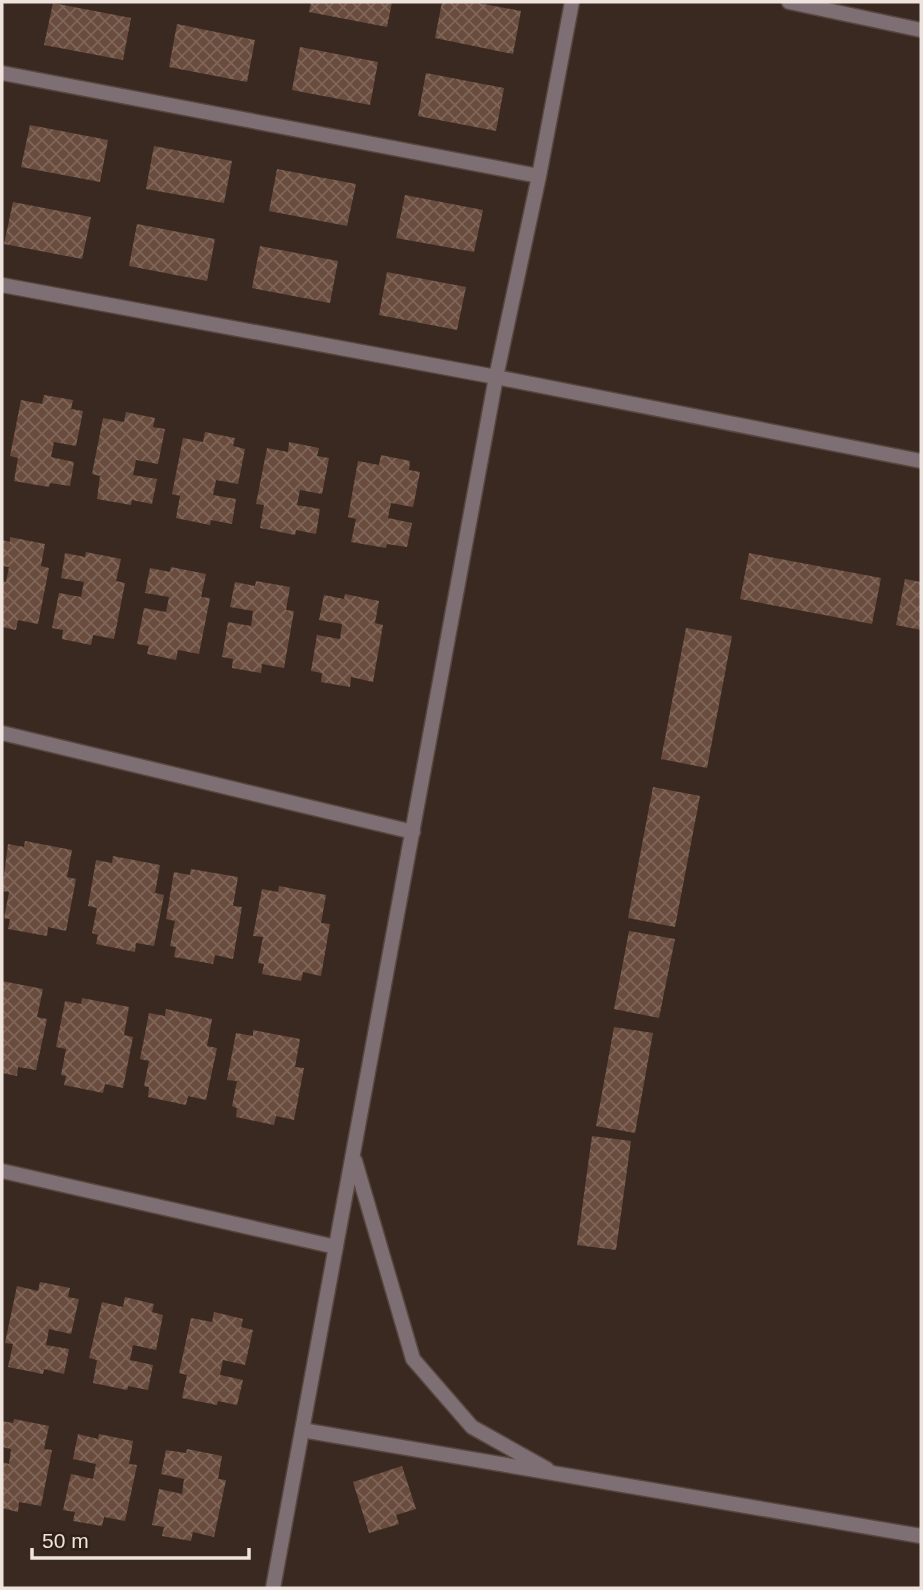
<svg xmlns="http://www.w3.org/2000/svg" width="923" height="1590" viewBox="0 0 923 1590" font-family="Helvetica,sans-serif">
  <defs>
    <pattern id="building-cross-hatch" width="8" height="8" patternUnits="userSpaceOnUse" patternTransform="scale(1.75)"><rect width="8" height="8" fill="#694c3d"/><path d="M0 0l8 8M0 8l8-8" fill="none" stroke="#7f6659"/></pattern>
  </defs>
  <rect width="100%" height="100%" fill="#3a2921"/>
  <path fill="url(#building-cross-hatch)" d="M311,2h81l-5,25 -78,-15z
    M442,2h31l48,9 -8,43 -78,-16z
    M53,3l78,15 -8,42 -79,-15z
    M177,24l78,16 -8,42 -78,-15z
    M300,47l78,15 -8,43 -78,-15z
    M426,73l78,15 -8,43 -78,-15z
    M30,125l78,15 -8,42 -79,-15z
    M154,146l78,15 -8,42 -78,-14z
    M277,169l79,15 -9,42 -78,-15z
    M405,195l78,15 -9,42 -78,-14z
    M13,202l78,15 -9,42 -78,-15z
    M137,224l78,15 -8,42 -78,-15z
    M260,246l78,15 -8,42 -78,-15z
    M387,272l79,15 -9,43 -78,-15z
    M44,395l29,5 -2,9 12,2 -7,35 -22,-4 -3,15 23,5 -4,24 -20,-3 -1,4 -35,-6 4,-23 -8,-2 11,-56 21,4z
    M126,412l29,6 -2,9 12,2 -7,35 -22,-4 -3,15 24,4 -5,25 -20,-4 -1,5 -34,-6 3,-23 -8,-2 11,-56 21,4z
    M205,432l30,6 -2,8 12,3 -7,35 -22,-4 -3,15 23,4 -4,25 -21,-4 -1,5 -34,-7 4,-22 -8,-2 11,-56 20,4z
    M289,442l30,6 -2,8 12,2 -7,36 -22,-4 -3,15 23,4 -4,25 -20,-4 -1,5 -35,-7 4,-23 -8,-1 11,-56 21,4z
    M381,455l29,6 -1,9 11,2 -7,35 -22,-4 -3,15 24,5 -5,24 -20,-3 -1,4 -35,-6 5,-23 -8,-2 10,-56 21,4z
    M10,537l35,7 -4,22 8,2 -11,56 -20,-4 -2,10 -14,-3v-46l4,1 3,-15 -7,-1v-26l8,2z
    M86,552l35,7 -5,22 9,2 -11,56 -21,-4 -2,10 -29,-6 1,-9 -11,-2 7,-35 22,4 3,-15 -23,-4 4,-25 20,4z
    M749,553l132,25 -9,46 -132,-25z
    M171,567l35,7 -5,23 9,1 -11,56 -21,-4 -2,10 -29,-6 2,-8 -12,-2 7,-36 22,4 3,-15 -24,-4 5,-25 20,4z
    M905,579l16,3v48l-25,-5z
    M256,581l34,6 -4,23 8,1 -10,57 -22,-4 -1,9 -29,-5 1,-9 -11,-2 6,-35 23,4 2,-15 -23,-4 5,-25 20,4z
    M345,594l34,7 -4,22 8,2 -10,57 -22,-5 -1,10 -29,-5 1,-9 -11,-2 6,-36 23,4 2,-15 -23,-4 5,-25 20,4z
    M686,628l46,8 -25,132 -46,-9z
    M653,787l47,9 -25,131 -47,-9z
    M25,841l47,9 -5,27 9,2 -10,52 -18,-4 -1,9 -39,-7 2,-10 -6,-1 5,-26 -7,-1 6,-47 16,3z
    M113,856l47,9 -5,28 9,2 -10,51 -18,-3 -1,9 -39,-8 2,-9 -6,-2 5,-25 -9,-2 8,-46 16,3z
    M191,869l47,8 -5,29 9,1 -9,52 -18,-4 -2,9 -39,-7 2,-10 -6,-1 5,-25 -9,-2 8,-47 16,3z
    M279,886l47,9 -5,28 9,1 -9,52 -18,-4 -2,9 -39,-7 2,-10 -6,-1 5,-26 -10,-1 9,-47 16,3z
    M629,931l46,8 -16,79 -45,-9z
    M2,981l41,8 -6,28 10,2 -11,51 -18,-3 -1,9 -15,-3z
    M82,998l47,9 -5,28 9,2 -10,51 -18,-4 -2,9 -39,-8 2,-9 -5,-1 5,-26 -10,-2 9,-46 16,3z
    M166,1009l46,10 -5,27 10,2 -11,52 -18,-4 -2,9 -38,-8 1,-10 -5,-1 5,-25 -9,-2 9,-46 16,3z
    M614,1027l39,6 -18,100 -39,-7z
    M253,1030l47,9 -5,28 9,1 -10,52 -18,-4 -2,9 -38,-8 1,-9 -5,-2 5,-25 -10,-1 9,-47 17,3z
    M592,1136l39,5 -15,109 -39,-5z
    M40,1282l30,6 -2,9 11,2 -8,35 -22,-5 -3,16 23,4 -5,25 -20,-5 -1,5 -35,-7 5,-23 -8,-1 12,-57 21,5z
    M125,1297l29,7 -2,8 11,3 -7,35 -23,-5 -3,15 23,5 -5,25 -20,-4 -1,4 -34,-7 4,-23 -8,-2 13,-56 21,5z
    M214,1312l29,7 -2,8 12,3 -8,35 -22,-5 -3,15 23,5 -6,25 -19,-4 -1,4 -35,-7 5,-23 -8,-2 12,-55 21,4z
    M14,1419l35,7 -5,23 8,1 -11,56 -22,-4 -1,10 -16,-4v-46l7,2 2,-15 -9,-2v-26l11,2z
    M78,1434l20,5 1,-5 34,7 -4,23 8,1 -12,56 -21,-4 -2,9 -29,-5 2,-9 -12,-2 8,-36 22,5 3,-15 -23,-5z
    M187,1449l35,7 -4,23 8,1 -12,57 -21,-5 -2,9 -29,-5 2,-9 -12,-2 7,-36 23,5 2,-15 -23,-5 5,-24 20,3z
    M402,1466l14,43 -20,6 3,9 -30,9 -16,-51z"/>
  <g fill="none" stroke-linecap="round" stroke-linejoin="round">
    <defs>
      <path id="street" d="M789,2l132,28
        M2,73l537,103
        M2,285l494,92 425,84
        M2,733l411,99
        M355,1161l58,198 59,68 75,42
        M2,1171l334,76
        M302,1430l619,106
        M273,1588l223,-1211 43,-201 33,-174"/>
    </defs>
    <use href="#street" stroke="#57473f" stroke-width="17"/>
    <use href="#street" stroke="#7e6f75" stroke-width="14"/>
  </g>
  <rect width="923" height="1590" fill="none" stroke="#efe3de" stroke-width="7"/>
  <path d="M32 1548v10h217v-10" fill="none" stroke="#efe3de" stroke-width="3.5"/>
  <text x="42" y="1548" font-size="21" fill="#efe3de" stroke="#302018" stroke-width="5" paint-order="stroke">50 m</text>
</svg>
